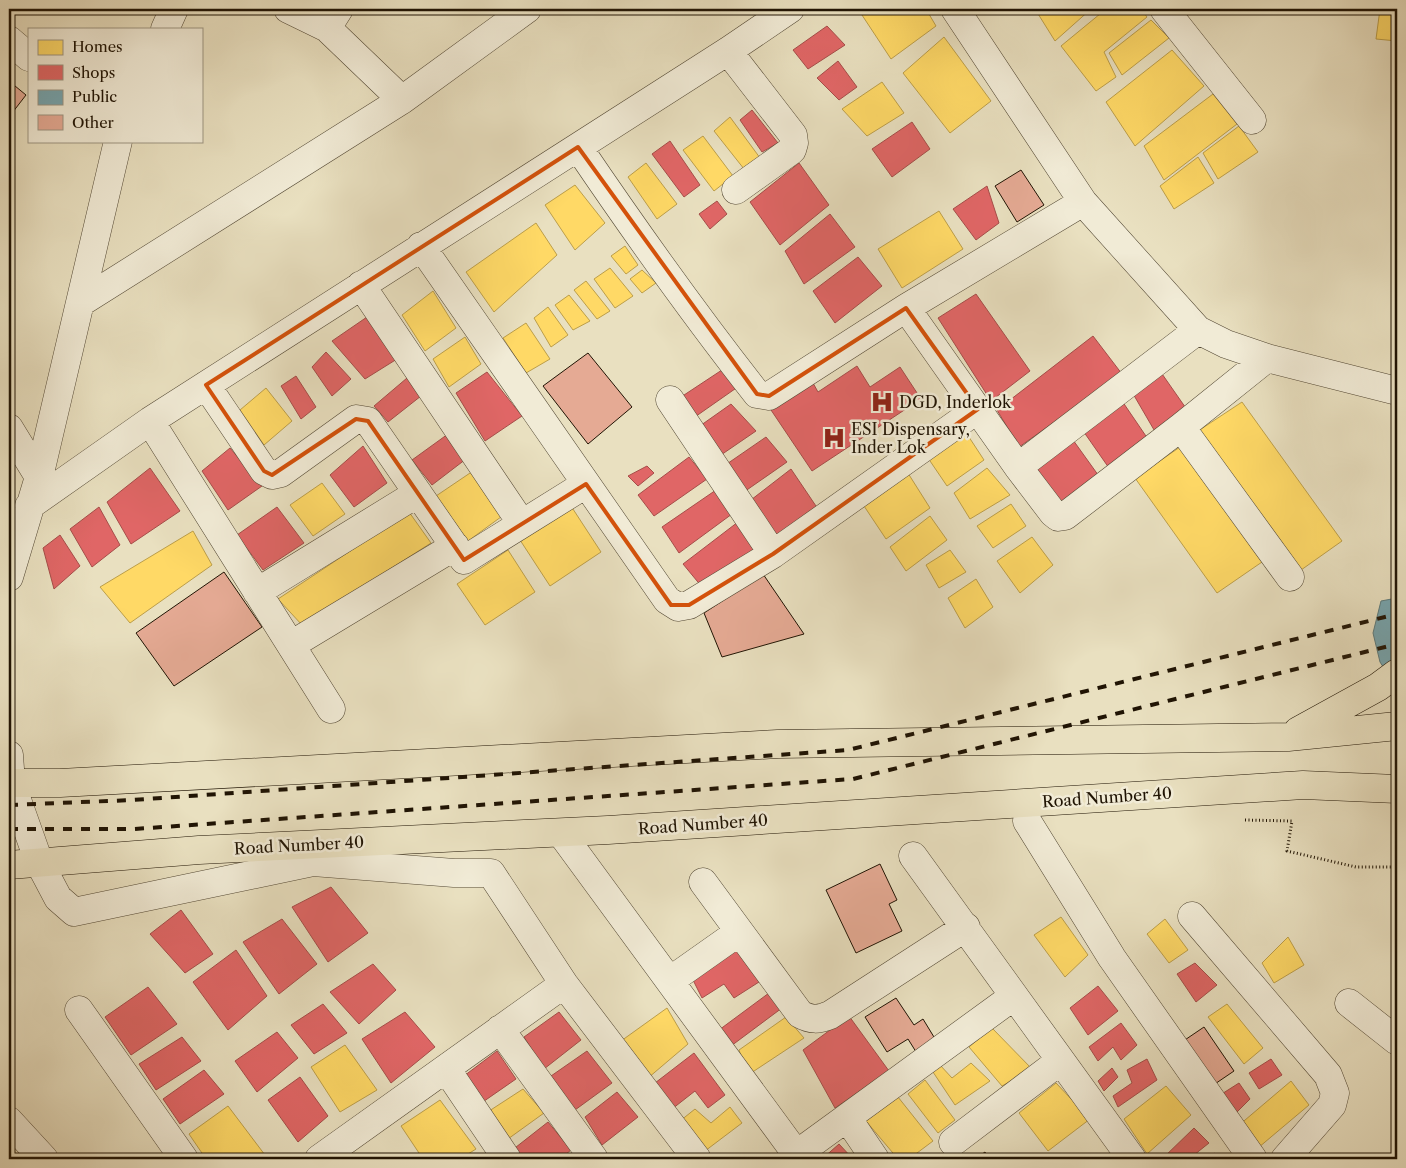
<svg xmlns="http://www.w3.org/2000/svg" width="1406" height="1168" viewBox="0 0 1406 1168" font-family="'Libre Caslon Text',serif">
  <rect width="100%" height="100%" fill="#e9e0c0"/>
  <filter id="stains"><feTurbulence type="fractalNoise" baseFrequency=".004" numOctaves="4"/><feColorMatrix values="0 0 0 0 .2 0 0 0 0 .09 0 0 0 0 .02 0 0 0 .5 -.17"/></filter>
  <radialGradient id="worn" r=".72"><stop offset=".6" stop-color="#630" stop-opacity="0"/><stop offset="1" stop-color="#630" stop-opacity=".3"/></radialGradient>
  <path fill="#ffd966" stroke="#bc9e49" d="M858,9h68l10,17 -45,33z
    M1035,9h56l-36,32z
    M1106,9h35l6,8 -43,35 12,25 -20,14 -35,-45z
    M1380,9h17v32l-21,-2z
    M1151,20l18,18 -47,37 -13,-22z
    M944,37l47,64 -41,32 -47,-60z
    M1172,50l32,36 -69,60 -29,-44z
    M882,82l22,31 -37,23 -25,-27z
    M1213,94l24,30 -73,56 -20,-34z
    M730,117l33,45 -15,12 -34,-43z
    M1239,126l19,26 -40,27 -15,-26z
    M703,136l30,40 -19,15 -31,-41z
    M1198,157l16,26 -40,26 -14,-23z
    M646,163l31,41 -20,15 -29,-42z
    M575,185l30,38 -30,27 -30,-45z
    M939,211l24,38 -61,39 -24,-39z
    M536,223l21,32 -63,57 -28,-40z
    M625,246l13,19 -12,9 -15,-18z
    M610,268l23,28 -18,12 -21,-29z
    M642,270l14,13 -14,10 -12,-14z
    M586,281l24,30 -13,8 -23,-29z
    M433,291l23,37 -31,23 -23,-36z
    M569,295l21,26 -17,9 -18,-25z
    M548,307l20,28 -17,12 -17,-29z
    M526,323l24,36 -24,14 -23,-35z
    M465,337l16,27 -32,23 -16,-28z
    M266,388l26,33 -28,24 -24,-35z
    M1242,402l100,139 -48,34 -102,-140z
    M965,431l19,29 -37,26 -19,-28z
    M1180,447l82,115 -45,31 -82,-115z
    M987,468l23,27 -40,24 -16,-26z
    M906,470l24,38 -44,31 -26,-39z
    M473,471l32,43 -37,27 -32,-45z
    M322,483l23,31 -32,22 -23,-31z
    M1011,504l15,22 -33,22 -16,-22z
    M571,506l30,46 -51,34 -30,-46z
    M409,512l22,31 -129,82 -24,-26z
    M930,516l17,24 -41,31 -16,-24z
    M193,531l19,34 -82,58 -30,-36z
    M1032,537l21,28 -33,28 -23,-32z
    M508,550l27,42 -50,33 -28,-41z
    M950,550l16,22 -27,16 -13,-23z
    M976,579l17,28 -28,21 -17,-30z
    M1061,917l27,38 -23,22 -31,-42z
    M1165,919l23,31 -19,13 -22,-29z
    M1288,937l16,28 -30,18 -12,-20z
    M1227,1004l36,44 -19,16 -36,-47z
    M667,1008l21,36 -40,34 -27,-37z
    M786,1017l18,21 -56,37 -9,-25z
    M992,1028l40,41 -30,17 -33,-39z
    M345,1045l32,45 -37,22 -29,-45z
    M971,1063l19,18 -35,24 -22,-33 7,-7 12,13z
    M925,1080l30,40 -17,13 -30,-39z
    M1291,1081l18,24 -57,48 -14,-27z
    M1056,1083l34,36 -42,32 -29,-38z
    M1166,1086l25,29 -44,39 -23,-35z
    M523,1089l21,24 -43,31 -18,-29z
    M898,1097l35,44 -24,18h-11l-32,-38z
    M440,1100l36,49 -16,10h-37l-22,-33z
    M228,1106l40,53h-62l-17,-25z
    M730,1107l12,16 -41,31 -21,-33 15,-12 16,14z"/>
  <path fill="#e06666" stroke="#a64d49" d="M827,26l18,19 -37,24 -15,-19z
    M838,61l19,26 -18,13 -22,-22z
    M752,110l26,33 -16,9 -22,-32z
    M912,122l18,27 -38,28 -20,-28z
    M670,141l30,44 -16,12 -32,-43z
    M799,163l30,42 -49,40 -30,-43z
    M987,186l12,37 -23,17 -23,-31z
    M717,201l10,13 -17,15 -11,-15z
    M830,214l25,33 -51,37 -19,-33z
    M858,257l24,29 -47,37 -22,-32z
    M976,294l54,77 -39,30 -53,-83z
    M367,317l30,42 -32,20 -33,-38z
    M1093,336l29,38 -103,73 -22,-37z
    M326,352l25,27 -19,17 -20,-29z
    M728,366l14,18 -50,35 -14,-20z
    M857,366l13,21 30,-20 21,32 -109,72 -41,-61 42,-27 5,9z
    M1160,371l30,43 -33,21 -25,-43z
    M487,372l35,44 -37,25 -29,-48z
    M296,376l20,31 -15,12 -20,-33z
    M407,378l14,18 -33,26 -14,-16z
    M1120,398l30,44 -41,26 -30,-43z
    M731,404l25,27 -38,26 -21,-29z
    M1068,433l33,46 -42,30 -29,-45z
    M448,434l18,25 -34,26 -20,-25z
    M766,437l21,25 -46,32 -20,-26z
    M363,446l24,37 -33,24 -24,-32z
    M230,448l32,38 -34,24 -26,-39z
    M689,457l18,22 -53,37 -16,-21z
    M647,466l7,7 -16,13 -10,-10z
    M150,468l30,43 -49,33 -24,-42z
    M791,469l27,40 -45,31 -26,-37z
    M716,490l16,24 -53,39 -17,-26z
    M99,507l21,38 -28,22 -22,-38z
    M277,507l27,36 -41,27 -26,-35z
    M738,522l21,27 -57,38 -19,-23z
    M60,535l20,31 -26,23 -11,-41z
    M331,887l37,46 -40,29 -36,-55z
    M181,910l32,44 -28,19 -35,-39z
    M282,919l35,45 -38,30 -36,-52z
    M236,950l31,46 -39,34 -35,-48z
    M736,950l23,32 -25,16 -10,-14 -22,14 -9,-18z
    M1195,963l22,22 -21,17 -19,-28z
    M373,964l23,26 -37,34 -29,-32z
    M1098,986l20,25 -30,24 -18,-27z
    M148,987l29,37 -46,31 -26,-38z
    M769,993l13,15 -51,38 -12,-16z
    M323,1004l24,29 -33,21 -23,-29z
    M405,1012l30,35 -44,36 -29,-44z
    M559,1012l22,28 -37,29 -20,-32z
    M849,1016l40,55 -54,37 -32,-58z
    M1121,1023l16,22 -16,15 -8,-13 -15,14 -9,-14z
    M277,1032l21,26 -41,34 -22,-31z
    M182,1037l19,24 -45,29 -17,-26z
    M497,1051l19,28 -39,27 -17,-27z
    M587,1051l25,32 -37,27 -24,-34z
    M694,1053l31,42 -17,13 -13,-17 -23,18 -17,-26z
    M1147,1059l10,21 -39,27 -5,-11 19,-13 -5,-13z
    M1271,1059l11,16 -23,14 -10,-16z
    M1112,1068l6,9 -14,14 -6,-10z
    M204,1070l20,24 -44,30 -17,-25z
    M300,1077l28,39 -30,26 -30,-42z
    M1239,1083l11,16 -21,21 -12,-23z
    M617,1092l21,25 -36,28 -17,-28z
    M548,1122l23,28 -11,9h-44l-5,-8z
    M1194,1128l15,15 -20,16h-27z
    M839,1144l14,15h-31z
    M1215,1153l5,6h-13z"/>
  <path fill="#76a5af" stroke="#5c7a7c" d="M1397,598v89h-1l-16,-25 -7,-29 8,-32z"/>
  <path fill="#e5aa94" stroke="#201404" d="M9,81l17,14 -17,22z
    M1021,170l23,35 -27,17 -22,-36z
    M588,353l44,54 -44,37 -45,-58z
    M224,572l38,55 -88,59 -38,-53z
    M763,574l41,60 -82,23 -18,-44z
    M880,864l17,36 -8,4 13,27 -46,22 -30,-63z
    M896,998l18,27 9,-6 14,23 -19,13 -10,-16 -21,13 -22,-35z
    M1204,1027l30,44 -28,19 -30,-44z
    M985,1152l4,7h-14z"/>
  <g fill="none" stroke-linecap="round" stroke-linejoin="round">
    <defs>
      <path id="minor" d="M288,9l39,19 12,-19
        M955,9l128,193 115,128 28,14 41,14 130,33
        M1164,9l88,111
        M327,28l75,72
        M165,29l9,-20
        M9,40l20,17
        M728,51l65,84 1,8 -2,7 -56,40
        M578,147c57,84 116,167 179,247l12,2 137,-88 177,-106
        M421,246l246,354 11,7 11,-2 84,-51 205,-145
        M361,285l161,239
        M80,303l322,-203 125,-91
        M906,308l112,159 35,46 5,4 7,-1 116,-89 86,-69
        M206,385l58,86 8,4 9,-2 75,-54 12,2 96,139 122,-76
        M670,400l103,154
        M150,421l181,288
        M1181,427l109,150
        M9,428l30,49
        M1018,467l180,-137
        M29,506l121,-85 578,-370 62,-42
        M9,577l30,-100 79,-336
        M257,592l161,-99
        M291,645l164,-99
        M9,755l2,28 28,79 19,36 16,14 239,-50 141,11h37l73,111 133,175
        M1027,821l85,137 141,201
        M561,833l239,326
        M913,856l219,303
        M703,882l97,132c11,6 18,6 30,1l136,-88
        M1192,916l136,159 7,18 -3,12 -47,54
        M671,980l68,-48
        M1349,1003l48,38
        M79,1010l105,149
        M500,1029l94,130
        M447,1070l60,89
        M848,1119l27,40
        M9,1121l35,38
        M953,1142l107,-81
        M319,1159l245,-175
        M790,1159l224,-163"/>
      <path id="major" d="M1298,731l80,-44 19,-14
        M9,783h51l718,-39 510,-7 109,-11
        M9,865l190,-15 409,-20 695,-45 94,4"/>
    </defs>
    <use href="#minor" stroke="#524733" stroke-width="29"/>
    <use href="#major" stroke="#201404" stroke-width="29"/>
    <path stroke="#201404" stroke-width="3" stroke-dasharray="1 2.5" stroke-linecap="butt" d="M1245,820l47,1 -5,30 69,16h41"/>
    <use href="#minor" stroke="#f1ebd6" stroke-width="28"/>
    <use href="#major" stroke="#e9e0c0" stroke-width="28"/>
    <path stroke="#201404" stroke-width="4" stroke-dasharray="9 9" stroke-linecap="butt" d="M9,805l124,-5 715,-50 549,-136
      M9,829h125l719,-50 544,-135"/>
  </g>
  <path fill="none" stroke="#d4520b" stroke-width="4" stroke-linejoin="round" d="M578,147l179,247 12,2 137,-88 72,101 -205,145 -84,51h-18l-85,-121 -122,76 -96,-139 -12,-2 -84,56 -8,-4 -58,-86z"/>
  <defs>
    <symbol id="hospital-bare" viewBox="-9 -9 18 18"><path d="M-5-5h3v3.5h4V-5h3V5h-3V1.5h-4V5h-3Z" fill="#8f2418" stroke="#f1ebd6" stroke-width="2.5" paint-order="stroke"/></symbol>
  </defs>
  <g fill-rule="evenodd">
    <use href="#hospital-bare" x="866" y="386" width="32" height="32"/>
    <use href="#hospital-bare" x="818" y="422" width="32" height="32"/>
  </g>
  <g text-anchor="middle" stroke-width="5" stroke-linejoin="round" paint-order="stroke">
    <g font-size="16" fill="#201404" stroke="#f1ebd6" text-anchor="start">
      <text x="899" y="408">DGD, Inderlok</text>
      <text x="851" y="435">ESI Dispensary,<tspan x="851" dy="18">Inder Lok</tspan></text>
    </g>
    <g font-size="16" fill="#201404" stroke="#f1ebd6">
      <text transform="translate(1107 797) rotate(-4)" y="6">Road Number 40</text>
      <text transform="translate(703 824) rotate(-4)" y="6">Road Number 40</text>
      <text transform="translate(299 845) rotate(-3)" y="6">Road Number 40</text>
    </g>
  </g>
  <rect width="1406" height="1168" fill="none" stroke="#e9e0c0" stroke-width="30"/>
  <rect x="10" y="10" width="1386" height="1148" fill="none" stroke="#201404" stroke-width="2.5"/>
  <rect x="15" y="15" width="1376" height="1138" fill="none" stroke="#201404"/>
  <rect x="28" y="28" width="175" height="115" fill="#f1ebd6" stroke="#9d9582"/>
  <rect x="38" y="40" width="25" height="15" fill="#ffd966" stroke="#9d9582"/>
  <text x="72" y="52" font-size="15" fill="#201404">Homes</text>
  <rect x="38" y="65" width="25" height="15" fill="#e06666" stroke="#9d9582"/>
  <text x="72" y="78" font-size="15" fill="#201404">Shops</text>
  <rect x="38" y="90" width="25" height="15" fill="#76a5af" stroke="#9d9582"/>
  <text x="72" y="102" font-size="15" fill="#201404">Public</text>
  <rect x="38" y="115" width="25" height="15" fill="#e5aa94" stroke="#9d9582"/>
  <text x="72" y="128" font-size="15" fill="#201404">Other</text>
  <rect width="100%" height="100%" filter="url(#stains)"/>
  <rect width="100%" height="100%" fill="url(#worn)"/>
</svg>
